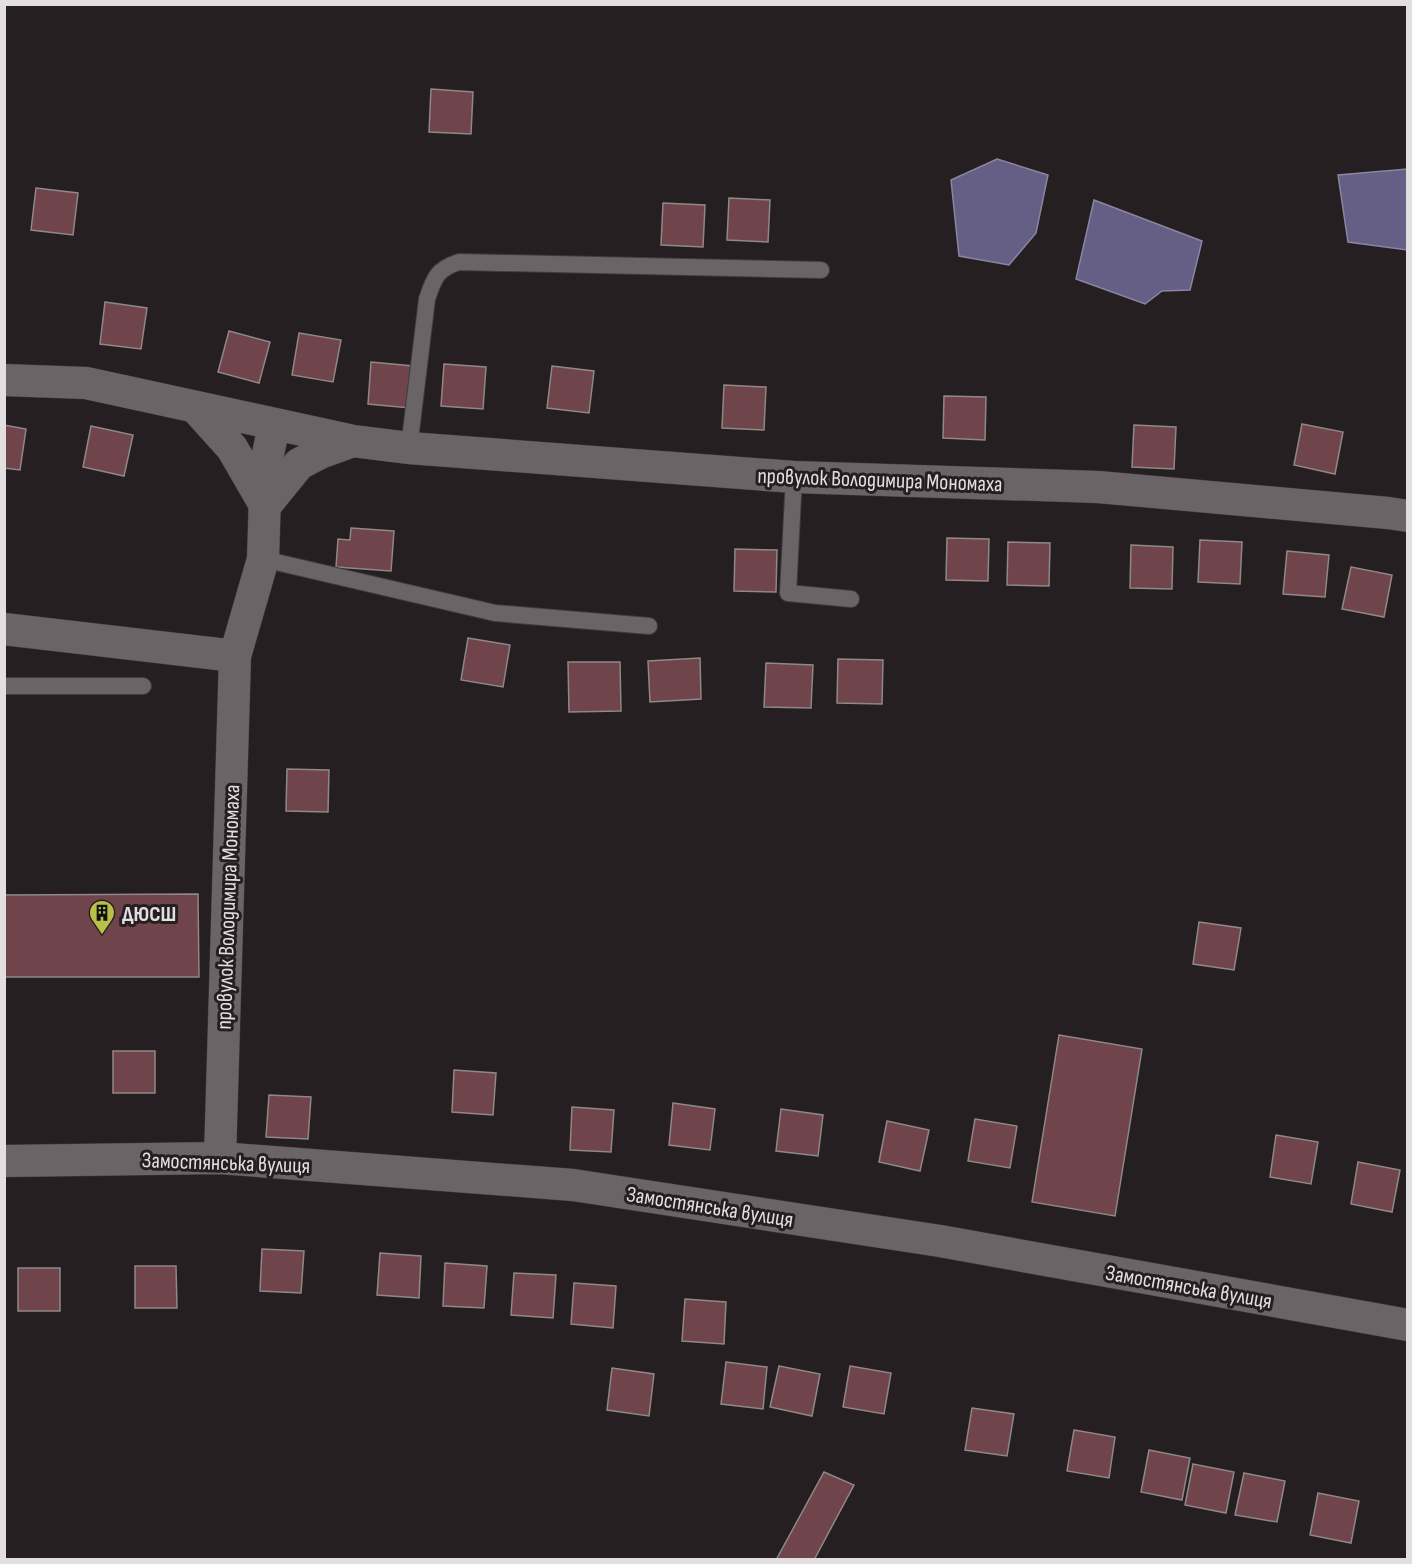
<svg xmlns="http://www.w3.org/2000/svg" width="1412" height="1564" viewBox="0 0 1412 1564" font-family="'Sofia Sans Condensed',sans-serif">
  <rect width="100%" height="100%" fill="#251f22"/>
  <path fill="#655f85" stroke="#8b85a1" stroke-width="1.5" d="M997,159l51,16 -12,58 -27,32 -50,-9 -8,-76z
    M1407,169v81l-59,-8 -10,-67z
    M1094,200l108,41 -12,49 -28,1 -17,13 -69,-25z"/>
  <path fill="#6f444b" stroke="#8f8788" stroke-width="1.5" d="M431,89l42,3 -2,42 -42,-2z
    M36,188l42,5 -5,42 -42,-5z
    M729,198l41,2 -2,42 -41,-2z
    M663,203l42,2 -2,42 -42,-2z
    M105,302l42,6 -6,41 -41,-5z
    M229,331l41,11 -11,41 -41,-11z
    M299,333l42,7 -8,42 -41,-7z
    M371,362l42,4 -3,42 -42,-4z
    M444,364l42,3 -3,42 -42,-3z
    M552,366l42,5 -5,42 -42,-5z
    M724,385l42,2 -2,43 -42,-2z
    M944,396l42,1 -1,43 -42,-2z
    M1302,424l41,8 -8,42 -41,-9z
    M4,425l22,4 -6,41 -16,-2z
    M1134,425l42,2 -2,42 -42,-2z
    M91,426l42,9 -9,41 -41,-9z
    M351,528l43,3 -3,40 -55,-4 2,-28 12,1z
    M947,538l42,1 -1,42 -42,-1z
    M1200,540l42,2 -2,42 -42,-2z
    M1008,542l42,1 -1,43 -42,-1z
    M1131,545l42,2 -1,42 -42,-1z
    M735,549l42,1 -1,42 -42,-1z
    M1287,551l42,4 -4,42 -42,-3z
    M1351,567l41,8 -8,42 -42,-8z
    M468,638l42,7 -7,42 -42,-7z
    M700,658l1,41 -51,3 -2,-41z
    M838,659l45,1 -1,44 -45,-1z
    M568,662h52l1,49 -52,1z
    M766,663l47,2 -2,43 -47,-1z
    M287,769l42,1 -1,42 -42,-1z
    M198,894l1,83h-195v-82z
    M1199,922l42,6 -7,42 -41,-6z
    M1059,1035l83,14 -27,167 -83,-14z
    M113,1051h42v42h-42z
    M454,1070l42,3 -3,42 -41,-3z
    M269,1095l42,2 -3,42 -42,-2z
    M673,1103l42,6 -5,41 -41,-5z
    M572,1107l42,3 -3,42 -41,-2z
    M781,1109l42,6 -5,41 -42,-5z
    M975,1119l42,7 -7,42 -42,-7z
    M887,1121l42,9 -9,41 -41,-9z
    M1276,1135l42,7 -7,42 -41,-7z
    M1358,1162l42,8 -8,42 -41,-8z
    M262,1249l42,2 -3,42 -41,-2z
    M380,1253l41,3 -2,42 -42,-3z
    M445,1263l42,3 -3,42 -41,-2z
    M135,1266h41l1,42h-42z
    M18,1268h42v43h-42z
    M514,1273l42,2 -3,43 -42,-3z
    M574,1283l42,3 -3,42 -42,-4z
    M685,1299l41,3 -2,42 -42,-3z
    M726,1362l41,5 -4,42 -42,-5z
    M779,1366l41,8 -8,42 -42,-9z
    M850,1366l41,7 -7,41 -41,-7z
    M612,1368l42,6 -5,42 -42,-6z
    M972,1408l42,6 -7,42 -42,-6z
    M1074,1430l41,7 -6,41 -42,-7z
    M1149,1450l41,8 -8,42 -41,-8z
    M1193,1464l41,8 -8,41 -41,-8z
    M824,1472l30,13 -40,75h-38z
    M1244,1473l41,8 -8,41 -42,-7z
    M1318,1493l41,8 -8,42 -41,-8z"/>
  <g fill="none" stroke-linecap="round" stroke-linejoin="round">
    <defs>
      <path id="lane" d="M409,448l18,-149c7,-21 10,-30 32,-37l362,8
        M794,477l-6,116 63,6
        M263,559l232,54 154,13
        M4,686h139"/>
      <path id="street" d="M4,380l82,3 267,58 56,7 385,29 304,10 290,26 20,3
        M196,408l36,40 33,57
        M265,506l34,-42 21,-11 33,-12
        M4,629l231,27
        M220,1158l15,-502 28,-97 3,-95 8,-39
        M4,1161l216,-3 353,27 367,56 468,84"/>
    </defs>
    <use href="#lane" stroke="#413c3f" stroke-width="18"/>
    <use href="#street" stroke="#413c3f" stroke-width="33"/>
    <use href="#lane" stroke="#6b6467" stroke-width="16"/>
    <use href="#street" stroke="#6b6467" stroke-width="32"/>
  </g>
  <defs>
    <symbol id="building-pin" viewBox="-11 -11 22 30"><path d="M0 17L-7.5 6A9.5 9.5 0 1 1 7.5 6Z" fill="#b7c148" stroke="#251f22"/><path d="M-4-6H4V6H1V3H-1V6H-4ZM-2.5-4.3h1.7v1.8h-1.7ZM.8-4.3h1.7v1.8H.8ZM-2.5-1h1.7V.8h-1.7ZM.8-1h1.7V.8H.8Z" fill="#111"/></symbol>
  </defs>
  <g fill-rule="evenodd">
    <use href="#building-pin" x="87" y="898" width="30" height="40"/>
  </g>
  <g text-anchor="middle" stroke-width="6" stroke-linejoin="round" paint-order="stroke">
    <g font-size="22" fill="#e3dfe1" stroke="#251f22">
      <text transform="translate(880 479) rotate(2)" y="8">провулок Володимира Мономаха</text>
      <text transform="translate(227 907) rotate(-88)" y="8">провулок Володимира Мономаха</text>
      <text transform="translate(226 1162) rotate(2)" y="8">Замостянська вулиця</text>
      <text transform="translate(710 1206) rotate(9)" y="8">Замостянська вулиця</text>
      <text transform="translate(1189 1286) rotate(10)" y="8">Замостянська вулиця</text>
    </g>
    <g font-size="22" font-weight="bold" fill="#e3dfe1" stroke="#251f22" text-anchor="start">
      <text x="122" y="921">ДЮСШ</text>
    </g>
  </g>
  <rect width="1412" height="1564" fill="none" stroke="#e3dfe1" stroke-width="12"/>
</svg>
